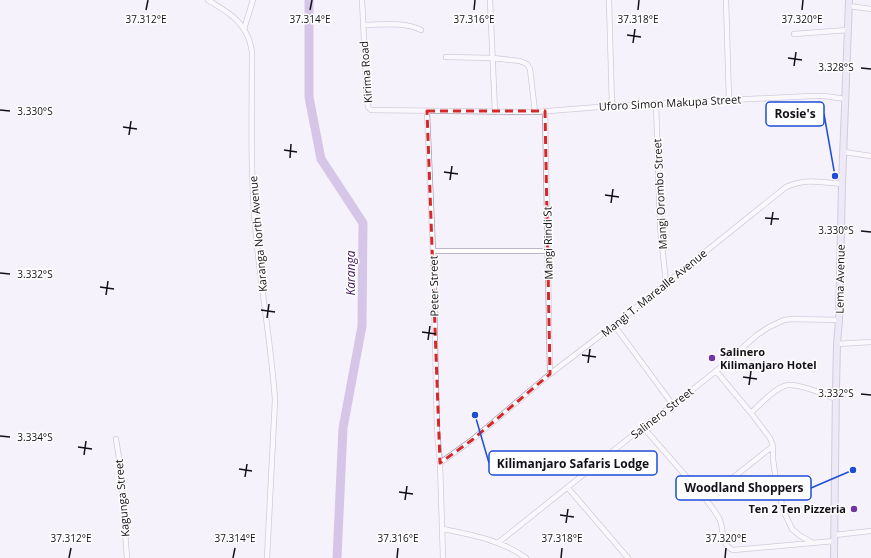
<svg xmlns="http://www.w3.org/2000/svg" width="871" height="558" viewBox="0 0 871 558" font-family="'Open Sans',sans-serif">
  <rect width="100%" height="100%" fill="#f6f2fc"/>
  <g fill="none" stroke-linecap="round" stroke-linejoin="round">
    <path stroke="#ae91cf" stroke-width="9" d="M309,0v97l12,62 42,64 -1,103 -19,102 -6,130"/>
    <defs>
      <path id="minor" d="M208,0c16,10 32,18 40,37 2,4 3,10 4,15 0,58 -2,116 3,173 5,59 16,116 20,175l-8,158
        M362,0l5,98 1,9 3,3 164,2 77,-6 199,-10h13l22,3
        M490,0l5,112
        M609,0l3,106
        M726,0l3,100
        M849,6l22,3
        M363,25c18,0 41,-4 58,5
        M244,29l9,-29
        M794,34l54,-4
        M446,57l47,1 27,3 7,3 3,5 5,43
        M656,103l4,123 6,57
        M427,111l6,140 4,179 3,33 3,95
        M545,111l5,263
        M844,152l27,4
        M433,251h115
        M614,325l59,80
        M837,344l34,-2
        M716,371l35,42 19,25 3,8v13l4,29 8,26 7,15 7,6 12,7
        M751,413c8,-8 26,-27 37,-28 13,-1 36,9 48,14
        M643,427c14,16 27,31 41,47 12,14 25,27 35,44 6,11 0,26 14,32l101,-9
        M116,439l4,25 7,94
        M440,463l32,-23 78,-66 64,-49 172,-138c19,-9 36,-5 56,-3
        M568,488l60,70
        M706,499l67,-53
        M443,529c29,6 59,11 83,29
        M834,535l37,-4
        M499,542l144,-115 30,-22 43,-34 41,-36 12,-8 15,-7 7,-1 48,1"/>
      <path id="secondary" d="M834,558l2,-170 1,-44 2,-24 3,-136 7,-184"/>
    </defs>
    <use href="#minor" stroke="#a79cb4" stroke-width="6"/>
    <use href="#secondary" stroke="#a79cb4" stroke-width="8"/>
    <use href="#minor" stroke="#fff" stroke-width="4.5"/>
    <use href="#secondary" stroke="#e5ddef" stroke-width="6"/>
  </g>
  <path d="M0 0H871V558H0ZM427,111h118l5,263 -78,66 -32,23z" fill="#f6f2fc" fill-opacity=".55" fill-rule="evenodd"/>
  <path fill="none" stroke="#d62828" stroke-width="3" stroke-dasharray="8 5" stroke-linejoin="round" d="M427,111h118l5,263 -78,66 -32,23z"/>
  <path fill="none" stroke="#131018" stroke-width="1.5" d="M146,10l2,-10M310,10l2,-10M474,10l1,-10M638,10l1,-10M802,10l1,-10M627,35l14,2M633,43l2,-14M788,58l14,2M794,66l2,-14M861,68l10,1M0,110l10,1M123,127l14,2M129,135l2,-14M284,150l13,2M290,158l1,-14M444,172l14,2M450,180l2,-14M605,195l14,2M611,203l2,-14M765,218l14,1M771,225l2,-13M861,231l10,1M0,273l10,1M100,287l14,2M106,295l2,-14M261,310l14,2M267,318l2,-14M422,332l14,2M428,340l2,-14M582,355l14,2M588,363l2,-14M743,377l14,2M749,385l2,-14M861,394l10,1M0,436l10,1M78,447l14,2M84,455l2,-14M239,469l13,2M245,477l2,-13M399,492l14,2M405,500l2,-14M560,515l14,2M566,523l2,-14M69,558l2,-10M233,558l2,-10M397,558l1,-10M561,558l1,-10M725,558l1,-10"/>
  <g fill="#7333a8" stroke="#fff" stroke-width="1.5">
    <circle cx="712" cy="358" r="4"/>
    <circle cx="854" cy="509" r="4"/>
  </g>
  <g text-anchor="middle" stroke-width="3" stroke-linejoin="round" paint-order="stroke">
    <g font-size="11" fill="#131018" stroke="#fff">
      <text transform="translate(366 72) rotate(-94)" y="4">Kirima Road</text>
      <text transform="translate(670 103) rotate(-3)" y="4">Uforo Simon Makupa Street</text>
      <text transform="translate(660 194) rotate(-93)" y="4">Mangi Orombo Street</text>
      <text transform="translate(258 234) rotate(-95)" y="4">Karanga North Avenue</text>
      <text transform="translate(548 243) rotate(-91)" y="4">Mangi Rindi St</text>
      <text transform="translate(840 279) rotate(-89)" y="4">Lema Avenue</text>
      <text transform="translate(434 286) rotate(-91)" y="4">Peter Street</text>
      <text transform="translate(654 293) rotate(-39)" y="4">Mangi T. Marealle Avenue</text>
      <text transform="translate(662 413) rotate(-38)" y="4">Salinero Street</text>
      <text transform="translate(122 498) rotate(-95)" y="4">Kagunga Street</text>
    </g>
    <g font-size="11" font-weight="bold" fill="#131018" stroke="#fff" text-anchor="start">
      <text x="720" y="356">Salinero<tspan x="720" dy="13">Kilimanjaro Hotel</tspan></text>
      <text x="846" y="513" text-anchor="end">Ten 2 Ten Pizzeria</text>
    </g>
    <g font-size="12" font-style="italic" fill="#3c135c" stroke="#fff">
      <text transform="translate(351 273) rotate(-90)" y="4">Karanga</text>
    </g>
  </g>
  <g font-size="10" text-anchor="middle" fill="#131018" stroke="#fff" stroke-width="3" stroke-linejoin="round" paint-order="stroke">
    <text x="146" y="23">37.312°E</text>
    <text x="310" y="23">37.314°E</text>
    <text x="474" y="23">37.316°E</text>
    <text x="638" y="23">37.318°E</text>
    <text x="802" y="23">37.320°E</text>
    <text x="836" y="71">3.328°S</text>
    <text x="35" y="115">3.330°S</text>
    <text x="836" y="234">3.330°S</text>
    <text x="35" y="278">3.332°S</text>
    <text x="836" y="397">3.332°S</text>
    <text x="35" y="441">3.334°S</text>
    <text x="71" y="542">37.312°E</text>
    <text x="235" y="542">37.314°E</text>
    <text x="398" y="542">37.316°E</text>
    <text x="562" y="542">37.318°E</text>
    <text x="726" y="542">37.320°E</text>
  </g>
  <path fill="none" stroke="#1d4ed8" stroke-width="1.5" d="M835 176L824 114M475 415L489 463M853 470L811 488"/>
  <g fill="#1d4ed8" stroke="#fff" stroke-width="1.5">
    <circle cx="835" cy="176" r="4"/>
    <circle cx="475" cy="415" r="4"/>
    <circle cx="853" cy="470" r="4"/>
  </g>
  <g fill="#fff" stroke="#1d4ed8" stroke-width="1.5">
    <rect x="766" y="102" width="58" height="24" rx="4"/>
    <rect x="489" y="451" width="168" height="24" rx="4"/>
    <rect x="676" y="476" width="135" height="24" rx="4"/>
  </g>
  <g font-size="12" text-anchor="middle" font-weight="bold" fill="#131018">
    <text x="795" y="118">Rosie's</text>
    <text x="573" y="468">Kilimanjaro Safaris Lodge</text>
    <text x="744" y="492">Woodland Shoppers</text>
  </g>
</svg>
